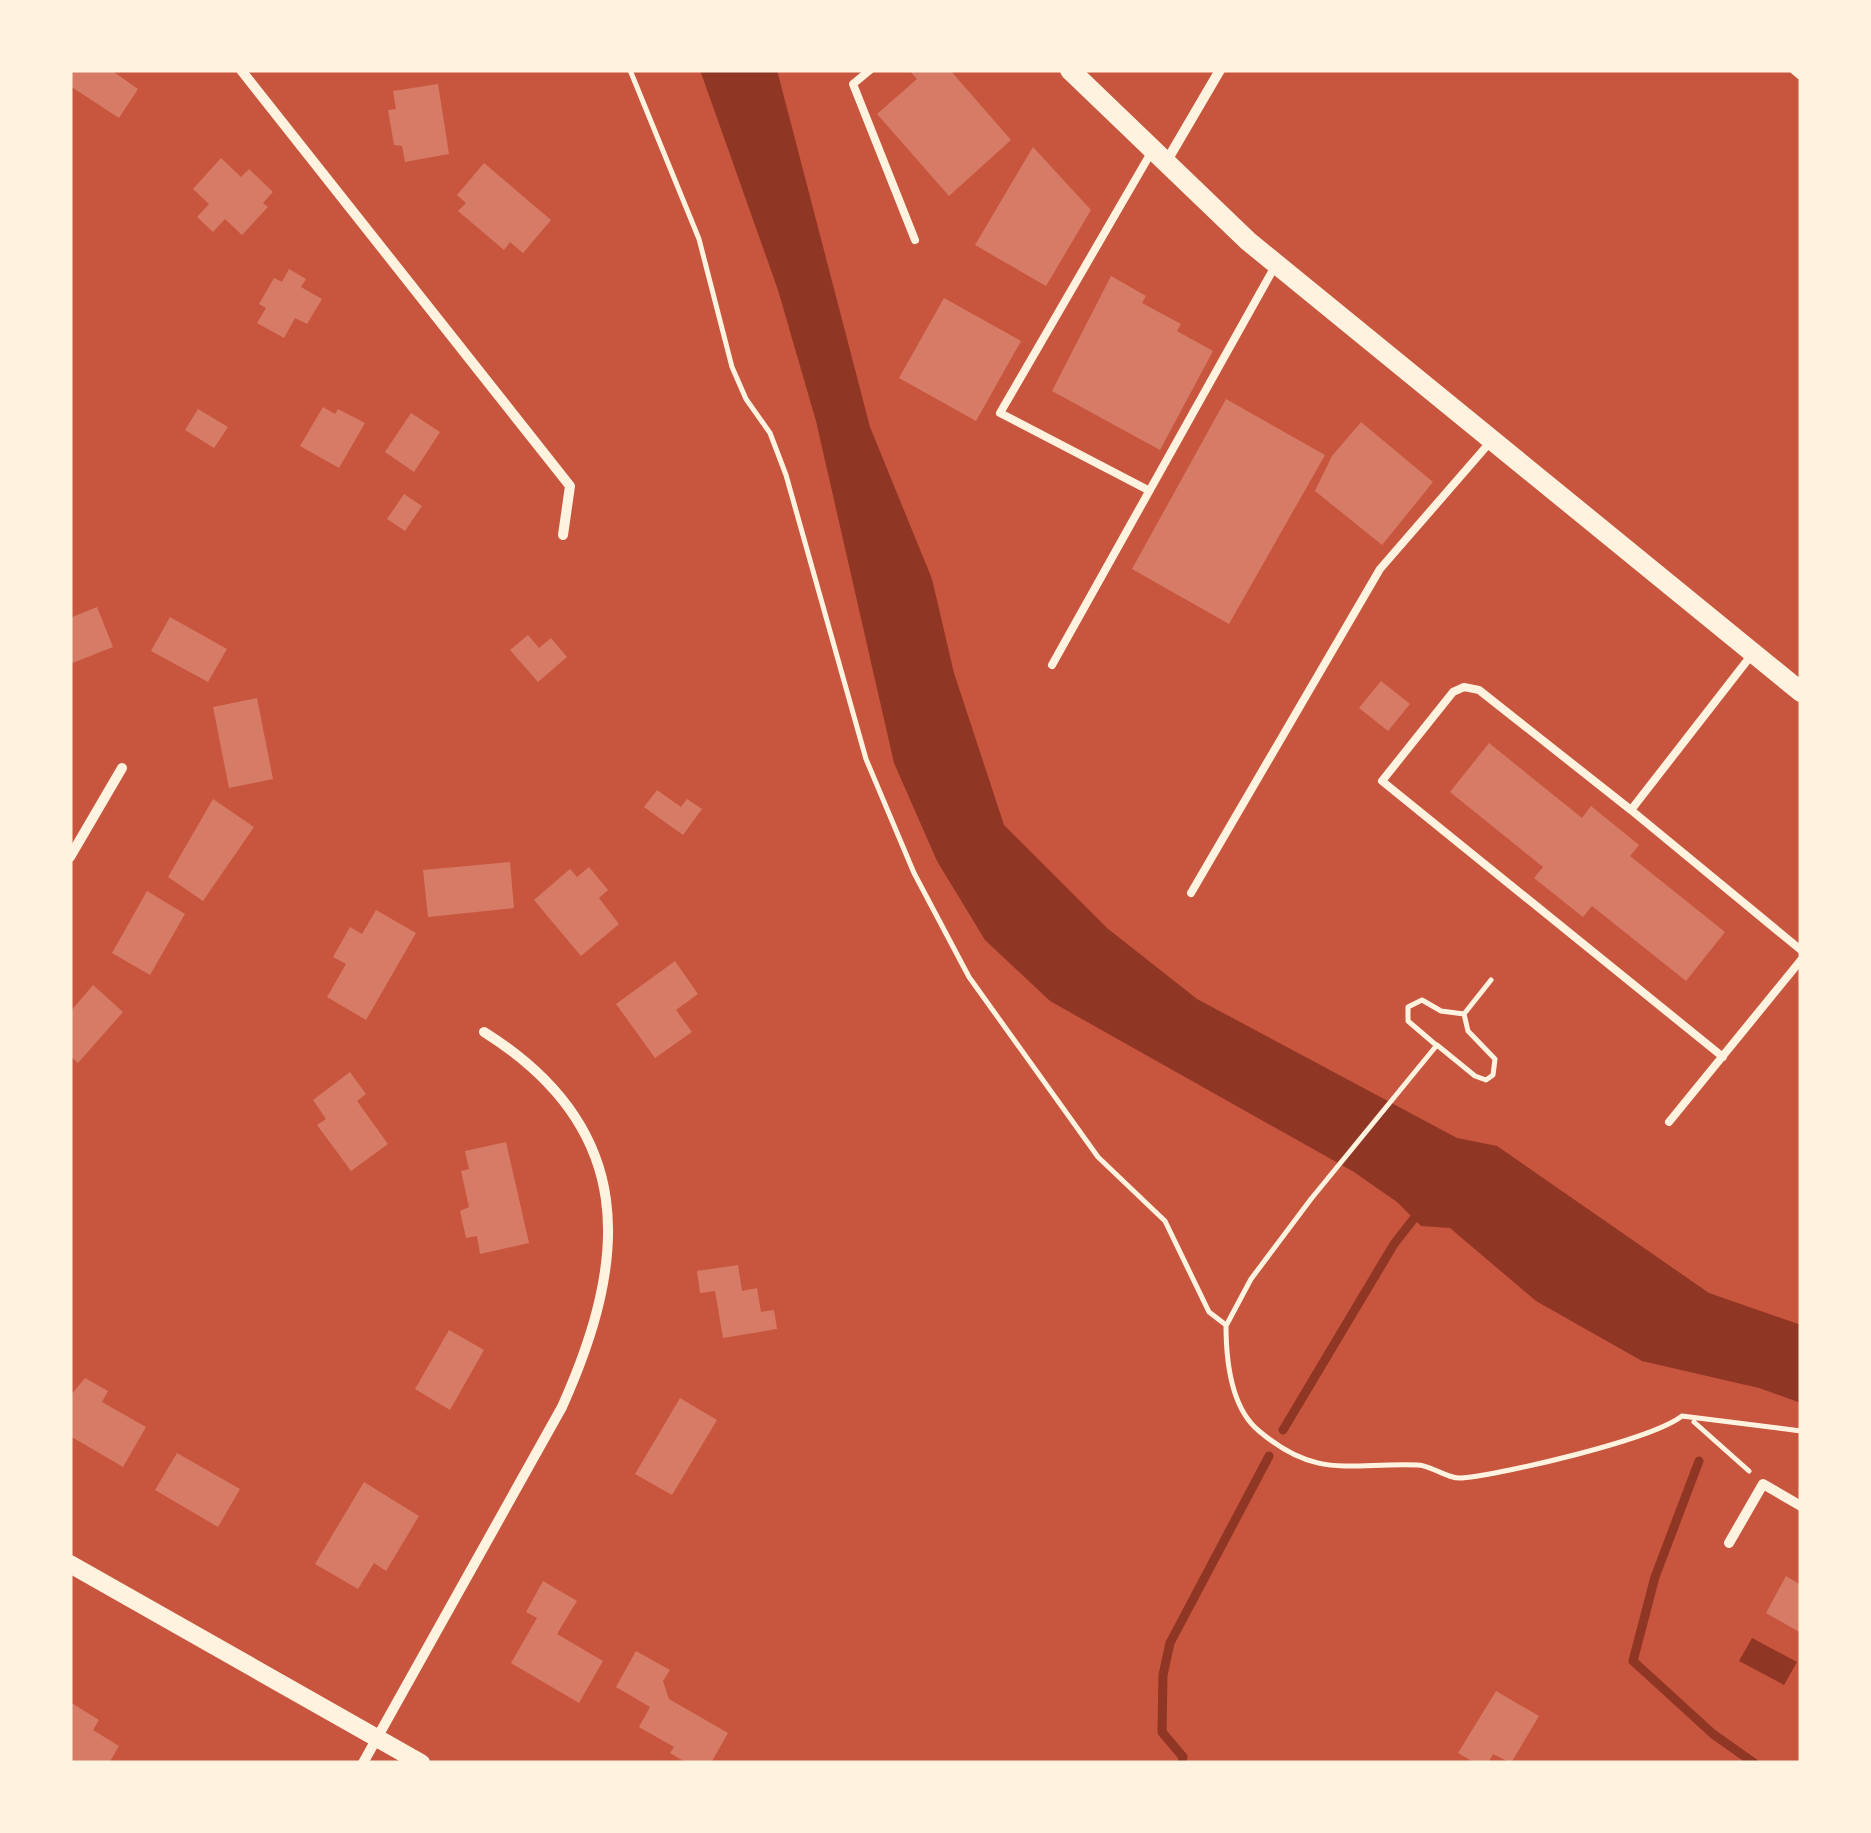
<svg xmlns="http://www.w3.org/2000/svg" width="1871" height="1833" viewBox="0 0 1871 1833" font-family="Karla,sans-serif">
  <rect width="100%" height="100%" fill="#c8553d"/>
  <path fill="#8f3625" d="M700,70h77l93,357 62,152 22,94 50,152 103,103 90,71 260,139 40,8 212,147 92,32v78l-42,-15 -117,-27 -106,-60 -86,-73 -29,-2 -24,-24 -43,-30 -304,-171 -65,-61 -48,-79 -43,-98 -78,-342 -38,-131z
    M1752,1638l45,24 -13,23 -45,-24z"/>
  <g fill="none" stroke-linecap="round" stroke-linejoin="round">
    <path stroke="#8f3625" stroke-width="9" d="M1283,1430l111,-186 25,-32
      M1699,1461l-44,116 -22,84 80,73 41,29
      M1182,1763l1,-6 -21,-25 1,-57 7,-32 99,-187"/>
  </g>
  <path fill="#d67c66" d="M70,70h41l27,19 -19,29 -49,-32z
    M909,70h41l61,70 -62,56 -72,-82 40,-35z
    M438,84l11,70 -44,8 -3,-16 -8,-1 -6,-35 8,-1 -3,-18z
    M1033,147l58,63 -45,76 -71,-41z
    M221,158l20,19 8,-8 24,23 -10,11 5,4 -26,28 -17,-16 -12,13 -16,-15 12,-13 -16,-15z
    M484,163l67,57 -28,33 -13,-11 -6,8 -46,-39 8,-8 -9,-8z
    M289,269l17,10 -5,8 21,12 -15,25 -12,-6 -11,20 -27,-15 9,-15 -7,-4 15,-26 8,4z
    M1111,276l35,20 -4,7 39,21 -4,7 36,20 -53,99 -108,-59z
    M944,298l77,43 -45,80 -77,-43z
    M1226,399l99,56 -96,169 -97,-55z
    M323,407l12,7 3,-5 27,14 -26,45 -39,-22z
    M198,409l30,18 -14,21 -29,-18z
    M411,413l29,19 -26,40 -29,-20z
    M1361,422l72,60 -51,63 -67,-54 17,-35z
    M404,494l18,12 -17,25 -18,-12z
    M97,607l16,40 -43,17v-46z
    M170,617l57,32 -19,33 -57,-31z
    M528,635l11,13 12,-10 16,19 -29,25 -28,-32z
    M1381,681l29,23 -22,27 -29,-23z
    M257,698l16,81 -44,9 -16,-81z
    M1489,743l93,75 9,-12 48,39 -9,11 95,76 -39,49 -94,-75 -9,11 -49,-39 9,-11 -93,-75z
    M657,790l24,17 6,-8 15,10 -19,26 -39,-28z
    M213,799l41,28 -51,74 -35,-24z
    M510,862l4,46 -86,9 -5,-47z
    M589,867l19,23 -9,8 20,26 -38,32 -47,-56 36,-31 7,8z
    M147,891l38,23 -35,61 -38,-22z
    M376,910l40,23 -50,87 -39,-23 19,-33 -13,-7 17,-30 12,7z
    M675,961l23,33 -22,16 16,22 -37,26 -39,-54z
    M93,985l30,27 -45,51 -8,-7v-44z
    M350,1072l16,22 -9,7 31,43 -37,27 -34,-46 9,-6 -13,-19z
    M506,1142l23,101 -49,11 -3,-18 -11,2 -6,-27 9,-4 -8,-36 8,-2 -4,-18z
    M738,1265l4,26 15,-3 4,24 13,-2 3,19 -54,9 -8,-47 -15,2 -3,-22z
    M449,1330l35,20 -34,60 -35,-21z
    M85,1378l23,13 -6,11 44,25 -23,40 -53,-31v-40z
    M680,1398l37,22 -45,75 -37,-21z
    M177,1453l63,36 -22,38 -63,-37z
    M364,1482l55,34 -33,55 -12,-8 -16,26 -43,-25z
    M1786,1576l15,9v48l-35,-20z
    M543,1581l34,20 -20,33 46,27 -24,42 -68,-40 26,-45 -11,-6z
    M636,1651l34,19 -7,11 6,18 59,34 -17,30h-24l-17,-10 4,-6 -35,-20 11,-20 -34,-20z
    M1496,1691l43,25 -28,47 -18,-9 -5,9h-13l-17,-10z
    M70,1702l29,18 -6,10 26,16 -10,17 -39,-2z"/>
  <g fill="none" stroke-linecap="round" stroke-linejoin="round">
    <path stroke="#fff3e0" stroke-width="5" d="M630,70l69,169 33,128 14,32 24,34 16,42 80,284 48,114 55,104 129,180 67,64 44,91 17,13c0,34 5,83 33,106 59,50 92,31 159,34 15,1 29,14 44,13 42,-4 189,-38 220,-62l119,15
      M1436,1045l-28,-24v-14l14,-7 19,11 23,3
      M1227,1324l24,-45 60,-80 126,-154 38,31 11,4 7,-5 2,-16 -27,-28 -4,-17 27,-34
      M1694,1422l55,49"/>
    <path stroke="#fff3e0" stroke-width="8" d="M870,70l-17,14 62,156
      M1148,490l-148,-77 152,-262
      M1052,665l222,-397
      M1631,810l170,140
      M1191,893l189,-324 112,-129
      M1723,1057l-341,-276 71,-89 11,-5 15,3 152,120 122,-157
      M1669,1122l132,-162"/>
    <path stroke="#fff3e0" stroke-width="10" d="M241,70l329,416 -7,49
      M1795,70l6,5
      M1165,164l55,-94
      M70,857l52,-89
      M1729,1543l34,-59 38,22
      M363,1763l199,-356c68,-151 75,-279 -78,-375"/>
    <path stroke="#fff3e0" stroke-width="18" d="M70,1564l351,199"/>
    <path stroke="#fff3e0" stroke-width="20" d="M1070,70l178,171 553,451"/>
  </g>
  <rect width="1871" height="1833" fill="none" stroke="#fff3e0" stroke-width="145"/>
</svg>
